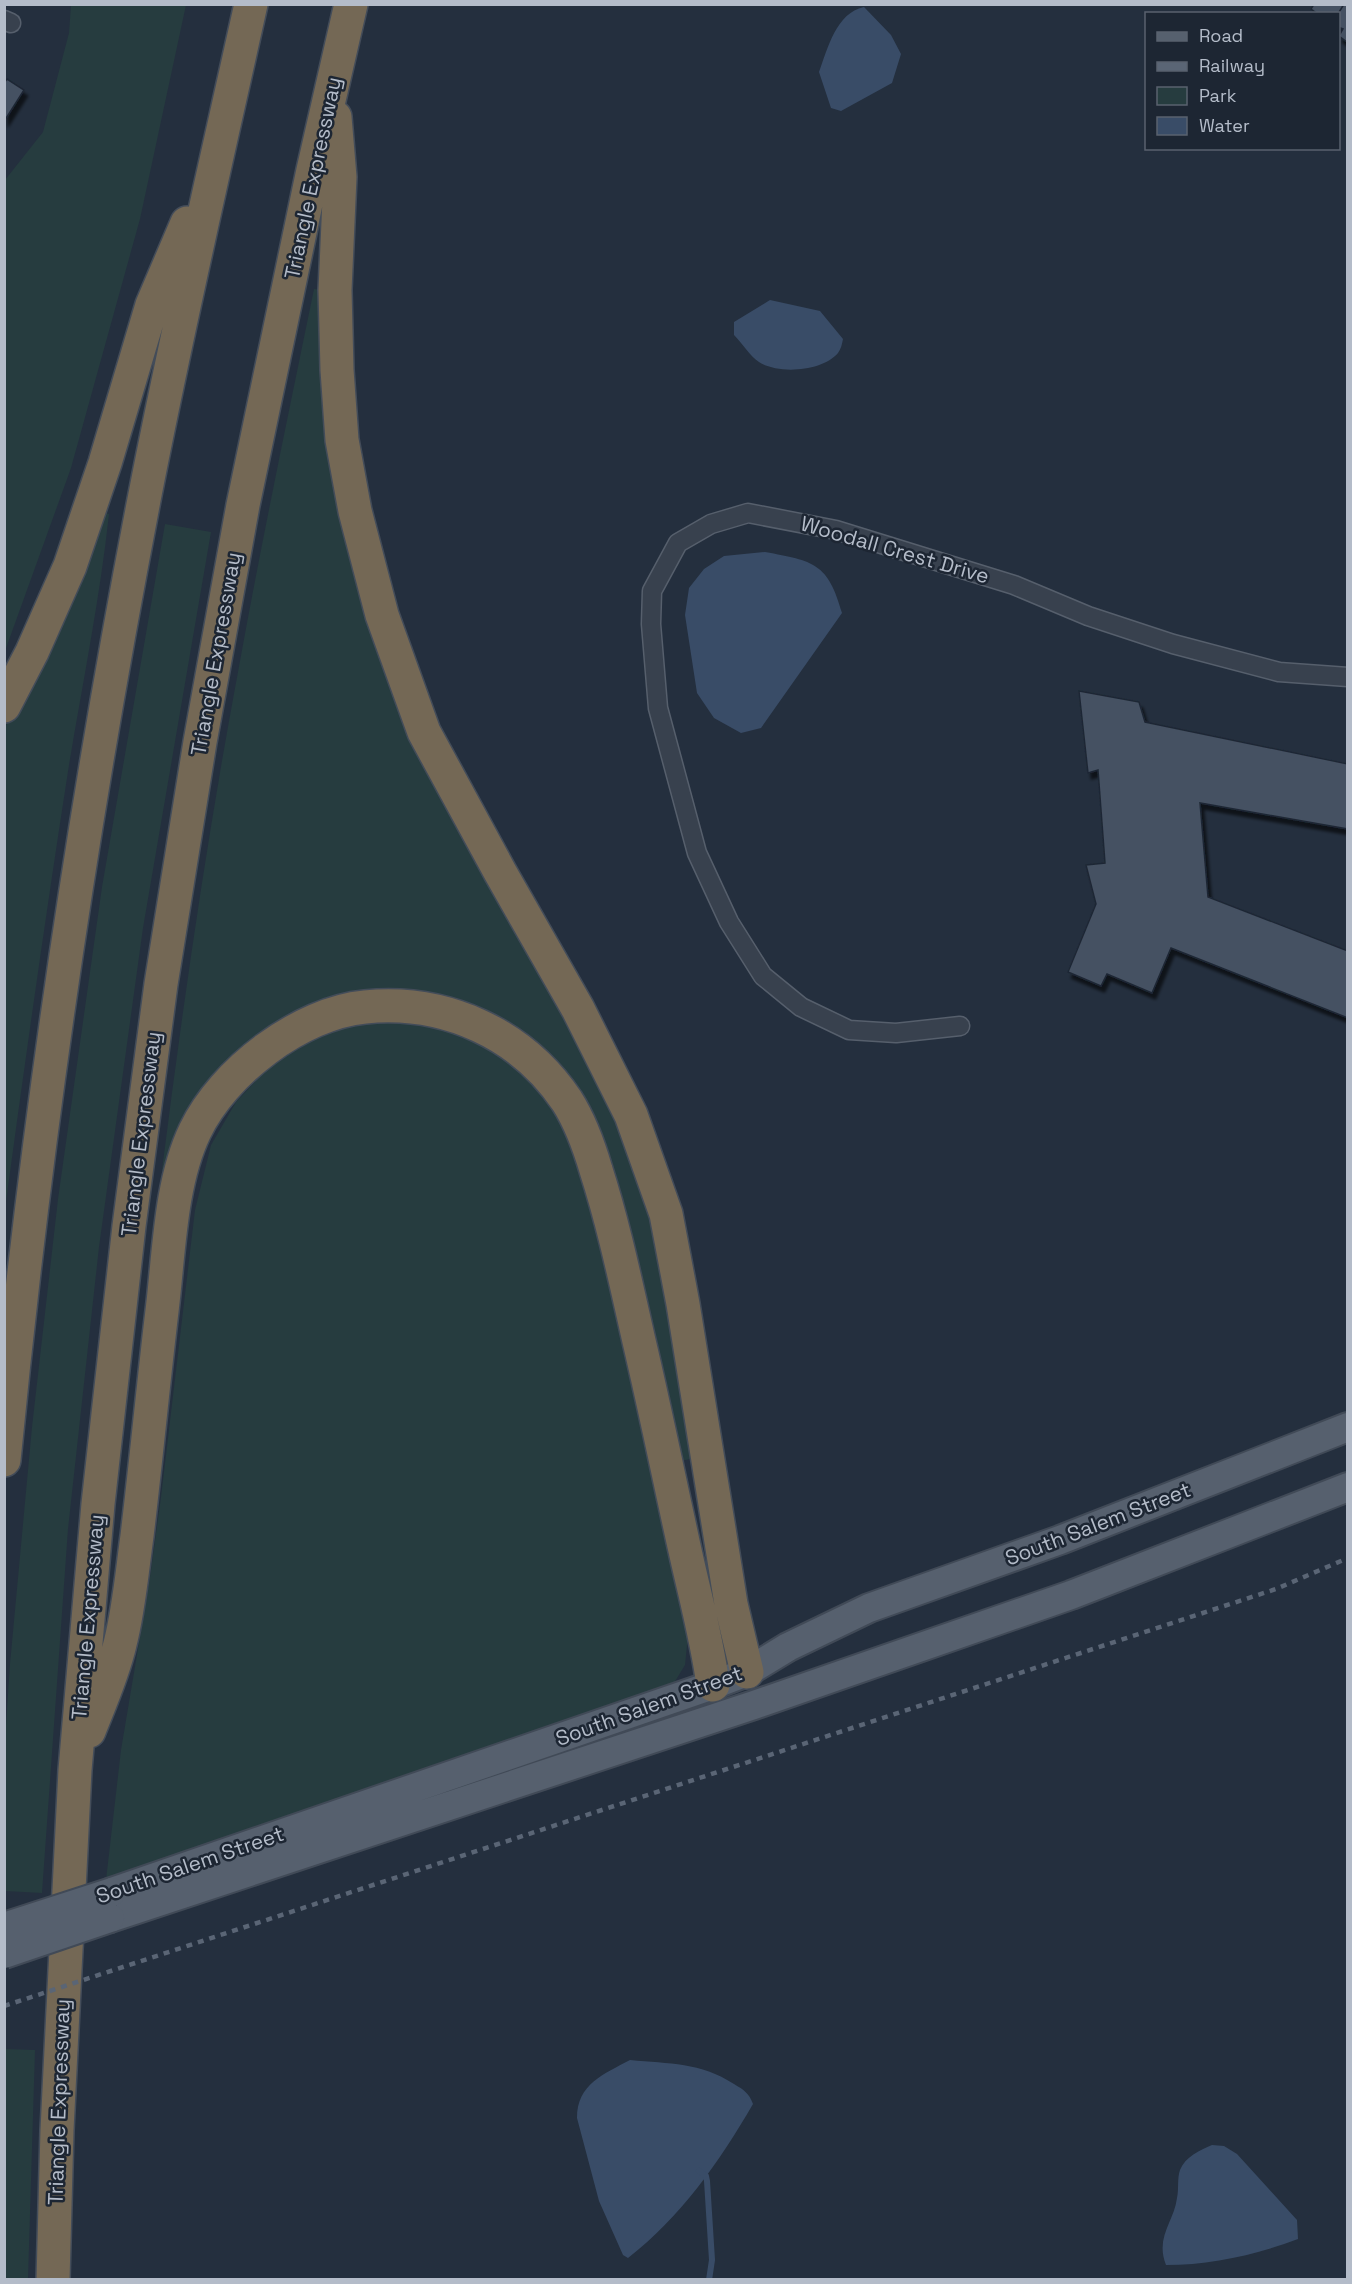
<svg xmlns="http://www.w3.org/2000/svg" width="1352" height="2284" viewBox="0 0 1352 2284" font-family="'Space Grotesk',sans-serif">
  <defs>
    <filter id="shadow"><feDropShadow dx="3.5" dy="6" stdDeviation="1.5" flood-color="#0009"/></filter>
  </defs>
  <rect width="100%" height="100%" fill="#242f3e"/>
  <path fill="#263c3f" d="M71,5h115l-46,214 -69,249 -66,183v-471l38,-48 26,-99z
    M314,289l12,1 42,312 210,429 68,152 50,275 -16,3 -64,-269 -123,-173 -181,-12 -143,165 -7,-2c21,-166 45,-333 76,-498 23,-128 50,-256 76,-383z
    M102,512l7,2c-9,84 -26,167 -40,251 -23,148 -44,296 -64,444v-482l17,-30z
    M165,524l46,8 -68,396 -44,319 -31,282 -26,364 -37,-2 -1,-136 6,-91 22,-237 26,-228 44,-312z
    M360,1019l98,8 86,60 53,113 91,435 -3,30 -14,23 -565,192 15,-130 29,-173 11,-80 34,-287 16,-65 25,-43 33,-35 43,-27z
    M4,2049l31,1 -7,229h-23z"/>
  <path fill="#394c67" d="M864,7l27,28 10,19 -9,29 -51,28 -10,-3 -12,-36c9,-24 17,-59 45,-65z
    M770,300l50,11 23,28c-1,5 -2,10 -5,14 -15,18 -59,22 -79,9 -9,-6 -17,-19 -25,-27v-13z
    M765,552c49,9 63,11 77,61l-81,115 -20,5 -27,-15 -17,-25 -12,-78 4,-27 15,-19 20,-13z
    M630,2060c40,4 70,2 104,24 10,6 15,9 19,20 -33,57 -73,114 -125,154l-5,-3 -24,-54 -22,-83c0,-34 27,-44 53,-58z
    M1212,2145l12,1 13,8 60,66 1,19c-42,16 -88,26 -132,26 -11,-28 8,-43 11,-67 2,-8 0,-20 3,-28 5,-13 20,-20 32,-25z"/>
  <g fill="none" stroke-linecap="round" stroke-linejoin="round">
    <path stroke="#394c67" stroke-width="6" d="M699,2171l7,5 1,5 5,79 -3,20"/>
  </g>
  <path fill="#455162" stroke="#1f2835" stroke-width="1.5" filter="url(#shadow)" d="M1314,4h30l-6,10h-20l-7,-5z
    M1344,4h4l-1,38 -8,-6 4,-7 -5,-2v-13z
    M7,79l17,11 -19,30 -1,-37z
    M1079,691l60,11 6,20 203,42v65l-148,-26 8,94 140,54v67l-177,-70 -19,45 -45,-19 -6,12 -33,-14 28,-68 -10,-39 19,-2 -7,-93 -10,3z"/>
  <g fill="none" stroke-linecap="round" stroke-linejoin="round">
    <defs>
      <path id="street" d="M4,20l7,3
        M960,1026l-64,7 -47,-3 -48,-23 -38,-31 -34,-54 -32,-69 -39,-145 -7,-84 1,-33 26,-48 33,-19 37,-11 88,17 178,55 74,31 85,28 106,28 69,5"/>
      <path id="primary" d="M112,1892l601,-207 34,-13 41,-25 81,-39 191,-68 288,-113
        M110,1918l644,-213 317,-110 277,-108"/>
      <path id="highway" d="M335,117l5,60 -5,113 2,80 5,70 13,71 27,104 42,117 76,140 78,137 53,106 35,99 17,90 48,300 16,68
        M4,706l28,-54 38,-86 35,-103 47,-158 35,-82
        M4,1460c31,-320 78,-639 139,-955 32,-167 71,-334 108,-501
        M89,1731c11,-28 24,-57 31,-87 9,-35 12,-72 17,-108 9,-74 16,-150 25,-225 7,-57 8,-128 33,-180 28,-59 105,-118 170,-124 81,-8 157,27 202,94 14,22 22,45 29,69 18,56 30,114 43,171 16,68 30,137 45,205 10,46 23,93 29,139
        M53,2280l4,-150 18,-360 23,-266 31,-278 32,-242 39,-242 43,-237 70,-335 38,-166"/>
    </defs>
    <use href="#street" stroke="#565f6c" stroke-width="21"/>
    <use href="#primary" stroke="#414a57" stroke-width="32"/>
    <use href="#highway" stroke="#434c59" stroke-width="36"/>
    <use href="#street" stroke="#38414e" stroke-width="18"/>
    <use href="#primary" stroke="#56606e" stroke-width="28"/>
    <use href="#highway" stroke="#746855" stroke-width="33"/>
    <path stroke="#5a6575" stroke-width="4.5" stroke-dasharray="6 6" stroke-linecap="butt" d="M4,2006l1272,-417 72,-31"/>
    <defs>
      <path id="primary-bridge" d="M4,1927l108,-35
        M4,1954l106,-36"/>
    </defs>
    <use href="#primary-bridge" stroke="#414a57" stroke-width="32" stroke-linecap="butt"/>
    <use href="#primary-bridge" stroke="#56606e" stroke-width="28"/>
  </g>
  <g text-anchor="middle" stroke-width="5" stroke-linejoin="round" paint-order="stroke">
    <g font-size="21" fill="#b4bcc9" stroke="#1d2633">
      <text transform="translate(313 178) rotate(-78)" y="7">Triangle Expressway</text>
      <text transform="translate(895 550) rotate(16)" y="7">Woodall Crest Drive</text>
      <text transform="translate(216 654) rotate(-80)" y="7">Triangle Expressway</text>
      <text transform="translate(141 1134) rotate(-83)" y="7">Triangle Expressway</text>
      <text transform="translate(1098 1524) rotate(-21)" y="7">South Salem Street</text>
      <text transform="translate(88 1617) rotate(-85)" y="7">Triangle Expressway</text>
      <text transform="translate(649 1706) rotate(-20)" y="7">South Salem Street</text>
      <text transform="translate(190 1865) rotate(-19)" y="7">South Salem Street</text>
      <text transform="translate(59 2102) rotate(-88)" y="7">Triangle Expressway</text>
    </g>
  </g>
  <rect width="1352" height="2284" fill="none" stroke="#b4bcc9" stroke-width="12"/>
  <rect x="1145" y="12" width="195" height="138" fill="#1d2633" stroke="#59626f" stroke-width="1.5"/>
  <rect x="1157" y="32" width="30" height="9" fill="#56606e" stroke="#59626f" stroke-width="1.5"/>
  <text x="1199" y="42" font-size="18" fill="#b4bcc9">Road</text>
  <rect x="1157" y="62" width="30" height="9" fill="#5a6575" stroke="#59626f" stroke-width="1.5"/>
  <text x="1199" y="72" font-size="18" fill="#b4bcc9">Railway</text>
  <rect x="1157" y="87" width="30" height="18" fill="#263c3f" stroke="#59626f" stroke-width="1.5"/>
  <text x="1199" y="102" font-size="18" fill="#b4bcc9">Park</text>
  <rect x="1157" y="117" width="30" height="18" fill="#394c67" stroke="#59626f" stroke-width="1.5"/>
  <text x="1199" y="132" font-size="18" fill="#b4bcc9">Water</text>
</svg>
